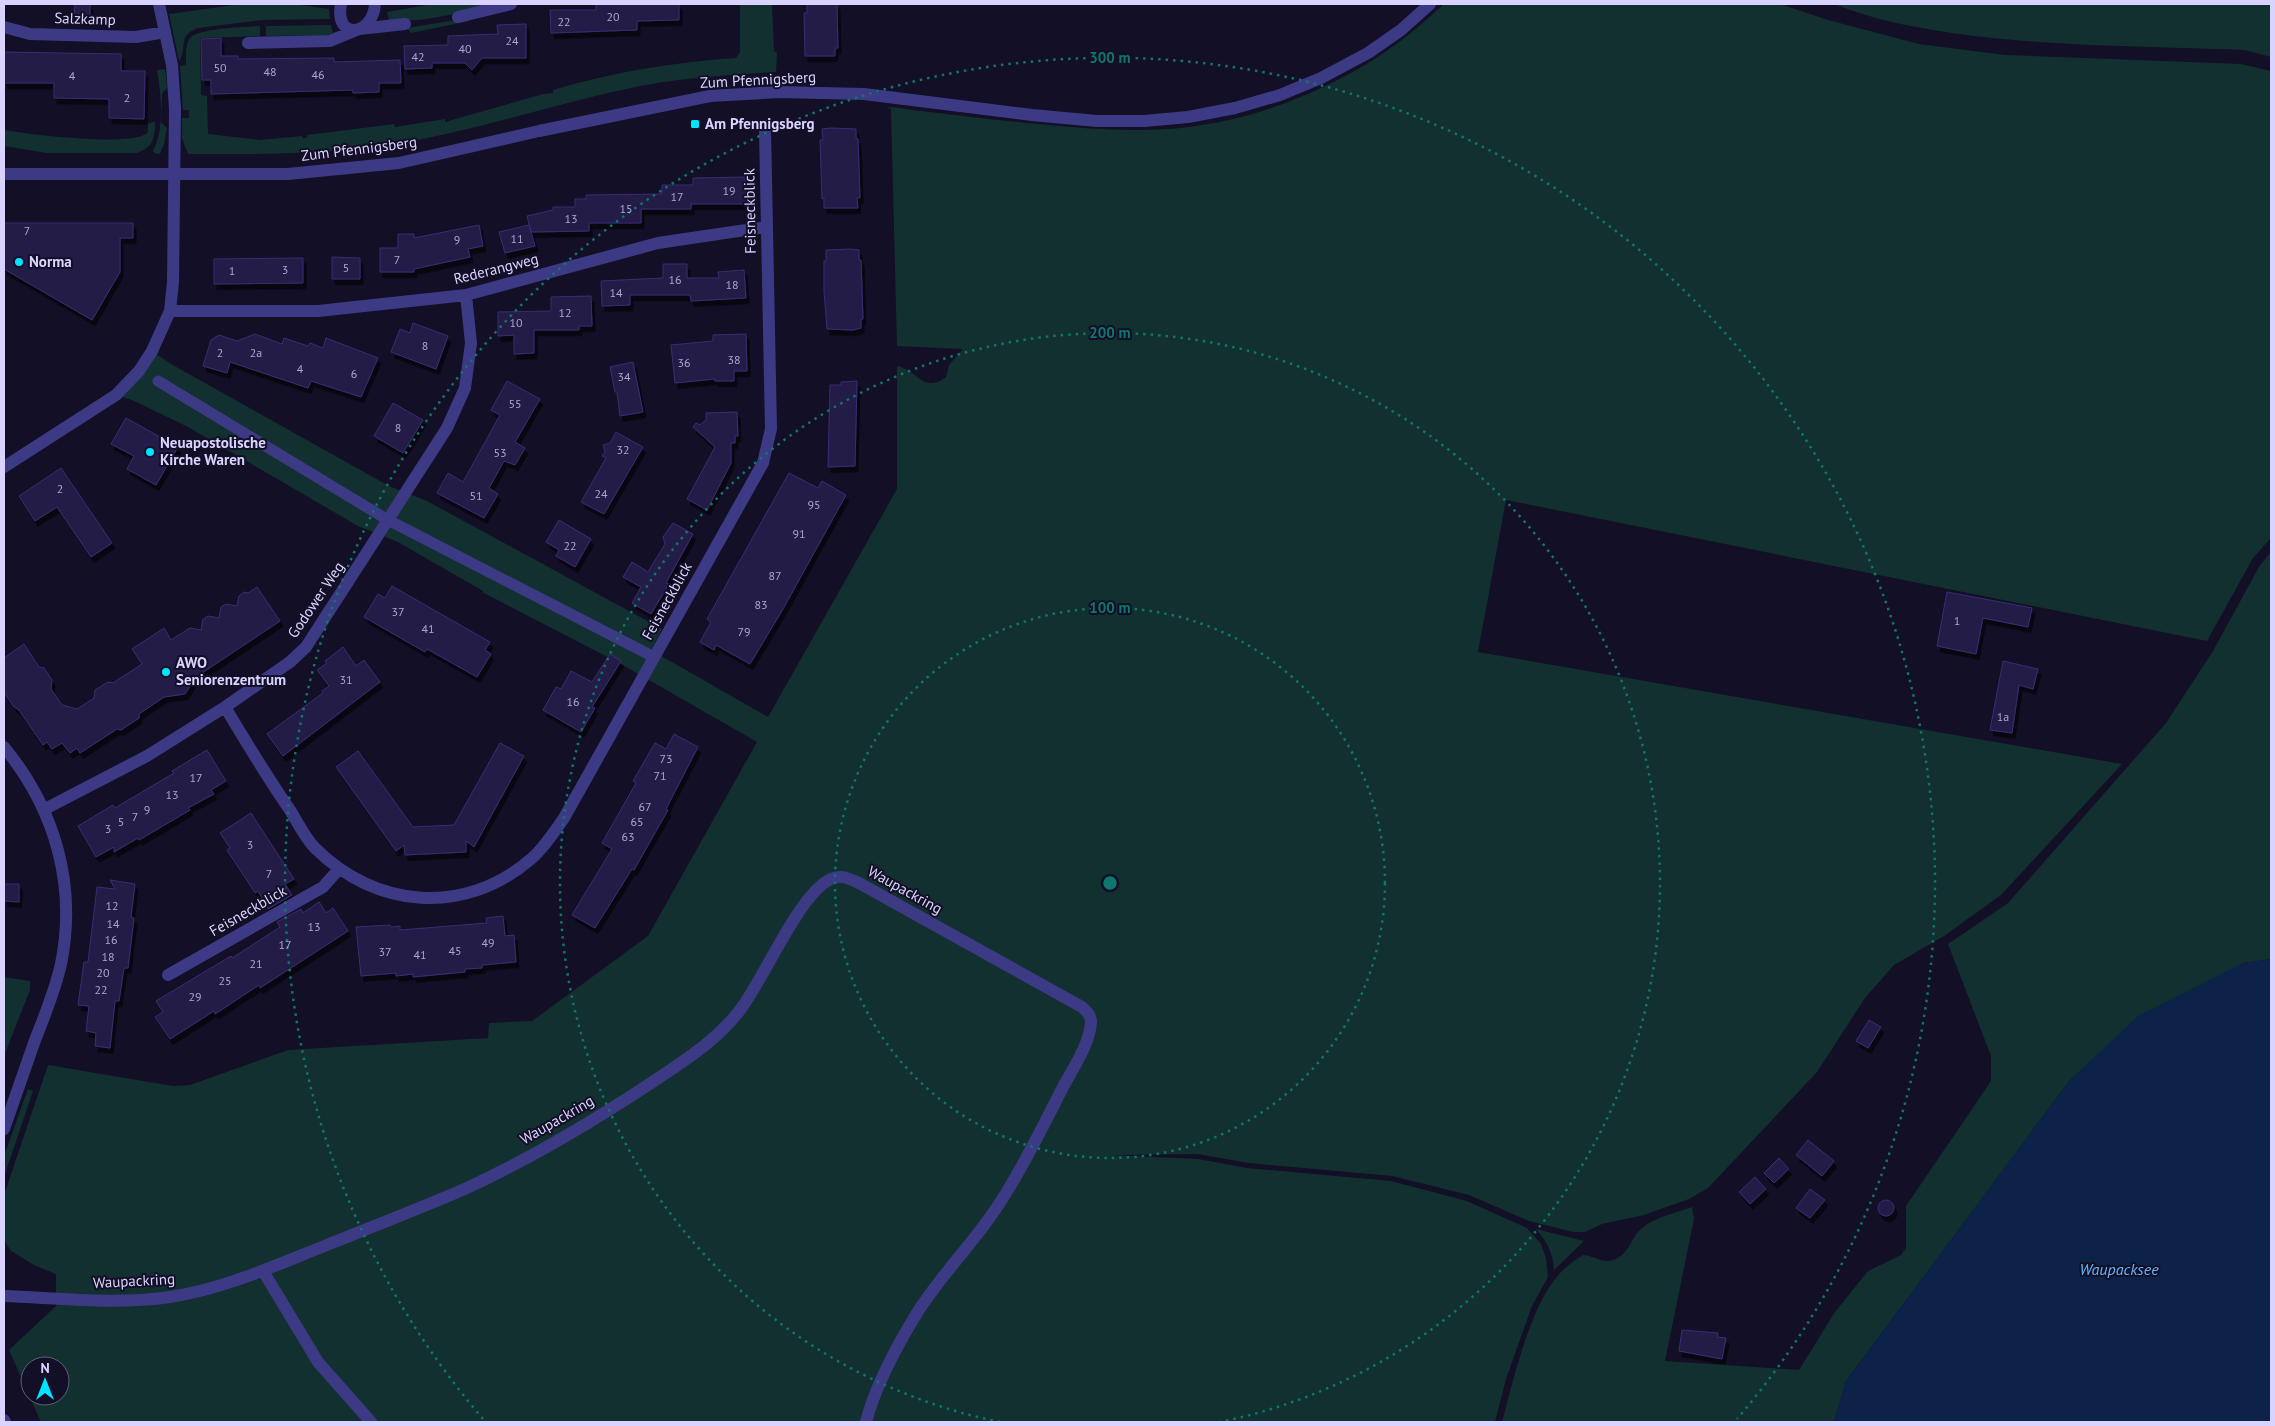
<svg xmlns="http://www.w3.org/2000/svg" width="2275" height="1426" viewBox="0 0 2275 1426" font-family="'PT Sans',sans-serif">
  <defs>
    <filter id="shadow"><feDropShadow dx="3" dy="5.5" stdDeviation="0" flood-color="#0009"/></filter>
  </defs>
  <rect width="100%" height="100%" fill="#130f26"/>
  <path fill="#12302f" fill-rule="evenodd" d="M241,4h52l36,5 1,10 -68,1 -64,8c-22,8 -10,22 -19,33l-10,-47z
    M433,4h57c-33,10 -67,19 -101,16l-2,-8z
    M740,4h32l2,47 3,2 -1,19c-50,3 -101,6 -150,17 -82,18 -162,45 -245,57 -64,9 -128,8 -193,8l-6,-16v-20h7v-8h-6l-3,-44 6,-1c0,-8 -1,-20 4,-27 8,-10 56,-11 70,-12v10l-60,2 1,57 6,1 1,38 52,6 42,-4 1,2h4v-3l87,-11 1,3 50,-8v3l98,-28 10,-1v-3c60,-18 121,-28 183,-32l4,-6z
    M1444,4h336l48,16 91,24 86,11 236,9 30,7v467l-18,20 -46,83 -701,-141 -28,152 644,112 -121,131 -57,41 -50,29 -29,33 -48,74 -109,116 -19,11 -45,16 -42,9 -17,8h-12l-44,-11 -60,-26 -77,-19 -144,-13 -50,-9 -86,1 86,4 49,9 144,13 76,20 60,27 14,16 5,14 2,19 -16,29 -26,73 -11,43h-1454l-32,-72 47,-44v-32l-22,-9 -23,-14 -7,-11v-45l44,-130 125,21 17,-1 98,-35 200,-12 1,-15 43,-2 116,-85 109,-194 -136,-78 -139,-72 1,-1 -85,-49 -40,-16 -170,-99 -56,-27 -16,-5 36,-44 19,13 218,122 38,15 235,128 -11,21 117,67 129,-228v-123c22,5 26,28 49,11l3,-12 14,-16 -66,-3 -6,-237 -5,-1 6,-1c48,7 97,12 146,17 51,5 101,9 151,3 65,-8 129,-33 184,-67 26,-16 49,-36 71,-56zM30,1366h30v30h-30z
    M1834,4h437v53l-26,-7c-98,-4 -196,-3 -293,-17 -40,-6 -81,-14 -118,-29z
    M468,18l1,3 -58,12 -4,-5z
    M331,25l2,8 -5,2 -62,1v-10z
    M165,69l2,19 -5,6 -1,28 6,6 -3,16 -4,10 -6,-1 -1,-2c12,-24 8,-56 4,-81z
    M155,121c0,16 -1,26 -18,32h-90l-43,-7v-16c21,4 132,18 144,2v-8z
    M2271,552v407l-28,4 -173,117 -224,301 -12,41h-332c12,-44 29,-122 62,-153 5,-5 12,-9 19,-14 10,0 19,9 30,5 16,-5 17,-21 28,-31 13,-12 35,-16 51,-22l2,12 -29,142 134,9 36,-58 33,-41 33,-16 5,-7v-42l85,-125v-25l-43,-112 60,-41 158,-180 47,-72 47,-86z
    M4,977l26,4v9l-26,66z
    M28,1089l5,2 -29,86v-21z
    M1536,1229l48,12 -30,29c-1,-17 -7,-28 -18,-41z"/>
  <path fill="#0c2248" d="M2271,959v463h-437l12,-41 224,-301 68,-64 105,-53z"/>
  <path fill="#241b47" stroke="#3b2d73" filter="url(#shadow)" d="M75,4h15v14h-16z
    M596,4h83v16l-42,1v9l-86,3 -1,-23h46z
    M807,4h30l1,44h-3v8h-30l-1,-43h3z
    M526,24v34h-44l-10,12 -7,-7h-33v5l-27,1 -1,-23 44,-1v-9l50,-2 -1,-9z
    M221,38v18h17v3l96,-1v4l66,-2 1,23h-22v9l-26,1v-3l-142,4v-14h-9l-1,-41z
    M4,52l117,2v17h24l-1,48 -35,-1v-19l-55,-1v-15h-50z
    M831,128l25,1v10h2l2,59h-3l1,10h-34v-10l-2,1 -2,-59h3l-1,-11z
    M745,177l1,27h-55v5h-50v14h-52v8l-58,1 -4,-16 26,-6v-3h22v-8h11v-4l76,-1v-9h31v-7z
    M4,223h129v15h-13v34l-28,48 -88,-51z
    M479,225l4,21 -15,3 2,8 -56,12v3h-34v-24h18v-14h16v4z
    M529,225l6,21 -30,7 -6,-21z
    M851,249l8,1v10h2l2,59h-2v9l-8,2 -26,-1 -3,-37v-31h2v-11z
    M332,257l28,1v21h-28z
    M303,258v25l-89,1v-25z
    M663,264h24v14h32l-1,-6 26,-2 2,28 -55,3 -1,-6h-60v10l-28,1 -1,-25 62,-3z
    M591,296l1,30h-13v4h-45v23l-20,1v-19l-16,1v-24l53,-1v-14z
    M413,323l35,13 -12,33 -45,-17 9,-23 10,4z
    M255,334l27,10 2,-6 24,8 2,-3 13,5 3,-10 52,20 -17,39 -50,-16 -3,7 -78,-26 -3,11 -24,-7 8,-26 8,-5 18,6z
    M746,334l1,37h-13v10h-19v-2l-40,4 -4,-38 42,-4v-6z
    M633,362l10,50 -23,4 -3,-24h-2l-5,-25z
    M507,381l33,18 -25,43 10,6 -10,17 -11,-4 -15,27 9,6 -14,24 -47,-25 11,-20 15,9 37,-67 -9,-5z
    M857,381l-2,85 -27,1 2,-82h11v-3z
    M393,403l30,17 -20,33 -29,-17z
    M737,412l1,24h-3v7h-4v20l-24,47 -20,-11 28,-52 -22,-20 3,-4 4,2 6,-5v-7z
    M126,418l52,29 -22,38 -29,-16 7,-13 -23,-12z
    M616,432l27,15 -39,67 -23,-12 25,-44 -4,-2 3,-4 -2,-7 7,-2z
    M61,468l51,75 -21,14 -34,-50 -22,14 -16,-25z
    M789,473l29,15 4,-7 24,14 -63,114 -33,55 -34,-19 -2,5 -14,-8 11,-20 -4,-3z
    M559,520l32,19 -16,28 -19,-11 3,-6 -13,-8z
    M673,523l20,11 -27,49 3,1 -18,30 -19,-11 9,-16 -18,-10 9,-15 16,10 17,-28 -2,-7z
    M392,586l98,56 -5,8 6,4 -14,23 -50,-28 -2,3 -61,-35 14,-23 7,4z
    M257,587l23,34 -84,56 -11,17 -21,3 -25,17v4l-18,12 -4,-1 -37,24 -3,-5 -7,5 -8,-10 -10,6 -5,-7 -4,3 -24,-35 -5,-3 -10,-15v-34l20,-14 15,23 5,1 8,12 -1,9 11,16 15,4 17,-11 1,-8 13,-8 5,1 29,-19 -10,-15 32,-21 7,12 19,-12 11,2 2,-11 5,-3 11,2 2,-11 5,-3 11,2 2,-10 5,-4 4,1z
    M1947,592l85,16 -4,19 -45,-9 -7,36 -39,-8z
    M343,647l13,19 8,-6 16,22 -97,74 -16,-22 56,-41 -1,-2 7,-5 -12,-16 10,-7 -2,-2z
    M610,654l11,7 -29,46 3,1 -14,24 -38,-22 13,-23 5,2 10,-18 21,11z
    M2003,661l35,8 -5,20 -14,-4 -7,48 -22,-3z
    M674,734l24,13 -32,62 2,1 -34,60 -2,-1 -37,59 -23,-13 40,-66 -10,-6 34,-60 -3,-2 22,-38 11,6z
    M500,743l24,13 -50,91 -8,-6v11l-61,3 -1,-10 -8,6 -60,-84 22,-16 55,76 41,-2z
    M207,750l19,31 -15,9 3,4 -26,14 2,2 -51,30 -1,-2 -24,14v-5l-18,10 -18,-31 35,-21 2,3 59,-35 -2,-2z
    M251,813l43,66 -9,5 7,11 -24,14 -10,-18 -3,2 -28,-43 3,-2 -10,-15z
    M110,880l25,4 -4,33 3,1 -6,50h-4l-5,33h-4l-5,47 -15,-2 1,-13 -10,-2 3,-25 -11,-1 6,-43h4l9,-75 18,2z
    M4,884h15v18l-15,-1z
    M319,902l7,11 7,-5 15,23 -88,57 -1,-3 -44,29 -1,-3 -44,28 -15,-22 8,-5 -7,-11 75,-45 1,2 42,-27 6,-4 -3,-5 24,-13 2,4z
    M503,916l2,20 9,-1 2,27 -34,3v3l-17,1v3l-52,5v-3l-17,2v-3l-35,3 -5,-49 34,-2 1,2 9,-1v4l25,-2 62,-5 -1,-5z
    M1869,1020l12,7 -13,21 -12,-7z
    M1808,1140l26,21 -12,15 -26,-21z
    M1779,1158l10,11 -15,14 -10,-10z
    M1755,1177l11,12 -16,15 -11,-12z
    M1810,1189l15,11 -15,18 -14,-10z
    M1878 1208a8 8 0 1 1 16 0a8 8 0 1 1-16 0Z
    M1682,1330l36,3 -1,4 9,1 -4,21 -43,-8z"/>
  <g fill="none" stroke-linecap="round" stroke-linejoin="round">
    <path stroke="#3d3a85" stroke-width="11" d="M158,381l230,139 266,137"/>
    <path stroke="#3d3a85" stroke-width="12" d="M341,4c-7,37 32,32 34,0
      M458,17l53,-13
      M4,27l26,7 106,3 29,-5
      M248,43l82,-2 29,-12 46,-5
      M4,174h284l111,-11 140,-32 171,-35 69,-4 85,2 168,21 65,6h47l44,-4 47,-9 45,-13 41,-17 47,-25 33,-23 29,-26
      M170,311h148l148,-16 192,-52 108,-16
      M4,467l112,-72 23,-24 13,-20 18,-40 3,-29 2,-173 -3,-44 -13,-61
      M225,707c21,35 42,70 65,103 8,13 15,28 25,38 61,61 150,68 216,11 13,-11 23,-27 33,-41l199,-355 8,-34 -6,-299
      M45,809l102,-53 78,-49 65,-45 16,-15 141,-219 18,-40 6,-45 -5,-48
      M168,975l155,-88 16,-18
      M263,1271l55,91 53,60
      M4,1296c53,2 113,9 166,1 54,-8 106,-32 157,-52 47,-19 94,-37 140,-57 71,-33 140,-75 205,-119 25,-17 49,-34 68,-59 23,-29 60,-118 91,-131 10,-5 19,0 28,4l223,124c5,5 9,8 9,15 -1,21 -17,45 -27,63 -20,39 -39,79 -63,116 -25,40 -59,72 -84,112 -19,31 -42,74 -51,109"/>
    <path stroke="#3d3a85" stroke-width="12" d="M4,747c51,62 73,138 57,217 -6,27 -17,53 -27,79 -10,28 -20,57 -30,86
      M4,1420l1,2"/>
  </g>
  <g fill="none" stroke="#0f766e" stroke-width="2.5" stroke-dasharray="2.5 5">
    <circle cx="1110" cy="883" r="275"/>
    <path d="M1000 1422A550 550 0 1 1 1220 1422"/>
    <path d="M483 1419A825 825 0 1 1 1737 1419"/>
  </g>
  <g fill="#00e5ff" stroke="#130f26" stroke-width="2">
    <rect x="690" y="119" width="10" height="10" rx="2.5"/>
    <circle cx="19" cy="262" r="5"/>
    <circle cx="150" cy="452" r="5"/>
    <circle cx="166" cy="672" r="5"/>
  </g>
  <g text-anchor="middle" stroke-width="4" stroke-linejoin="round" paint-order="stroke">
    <g font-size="12" fill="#aca6d1">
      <text x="613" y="21">20</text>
      <text x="564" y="26">22</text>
      <text x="512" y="45">24</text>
      <text x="465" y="53">40</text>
      <text x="418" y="61">42</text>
      <text x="220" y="72">50</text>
      <text x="270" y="76">48</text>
      <text x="318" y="79">46</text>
      <text x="72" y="80">4</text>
      <text x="127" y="102">2</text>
      <text x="729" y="195">19</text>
      <text x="677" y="201">17</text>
      <text x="626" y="213">15</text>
      <text x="571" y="223">13</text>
      <text x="27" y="235">7</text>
      <text x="517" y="243">11</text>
      <text x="457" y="244">9</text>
      <text x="397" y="264">7</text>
      <text x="346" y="272">5</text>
      <text x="285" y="274">3</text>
      <text x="232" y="275">1</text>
      <text x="675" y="284">16</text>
      <text x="732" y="289">18</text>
      <text x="616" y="297">14</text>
      <text x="565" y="317">12</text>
      <text x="516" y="327">10</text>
      <text x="425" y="350">8</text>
      <text x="220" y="357">2</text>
      <text x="256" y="357">2a</text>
      <text x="734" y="364">38</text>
      <text x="684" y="367">36</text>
      <text x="300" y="373">4</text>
      <text x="354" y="378">6</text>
      <text x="624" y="381">34</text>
      <text x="515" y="408">55</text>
      <text x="398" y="432">8</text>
      <text x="623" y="454">32</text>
      <text x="500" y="457">53</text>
      <text x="60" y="493">2</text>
      <text x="601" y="498">24</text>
      <text x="476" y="500">51</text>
      <text x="814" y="509">95</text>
      <text x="799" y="538">91</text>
      <text x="570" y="550">22</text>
      <text x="775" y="580">87</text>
      <text x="761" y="609">83</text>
      <text x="398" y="616">37</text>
      <text x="1957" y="625">1</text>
      <text x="428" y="633">41</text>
      <text x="744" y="636">79</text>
      <text x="346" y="684">31</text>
      <text x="573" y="706">16</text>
      <text x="2003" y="721">1a</text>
      <text x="666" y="763">73</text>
      <text x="660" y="780">71</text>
      <text x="196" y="782">17</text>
      <text x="172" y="799">13</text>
      <text x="645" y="811">67</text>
      <text x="147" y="814">9</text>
      <text x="135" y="821">7</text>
      <text x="121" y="826">5</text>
      <text x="637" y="826">65</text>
      <text x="108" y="833">3</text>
      <text x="628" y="841">63</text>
      <text x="250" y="849">3</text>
      <text x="269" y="878">7</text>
      <text x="112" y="910">12</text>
      <text x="113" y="928">14</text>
      <text x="314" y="931">13</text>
      <text x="111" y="944">16</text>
      <text x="488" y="947">49</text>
      <text x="285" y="949">17</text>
      <text x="455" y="955">45</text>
      <text x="385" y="956">37</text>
      <text x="420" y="959">41</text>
      <text x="108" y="961">18</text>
      <text x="256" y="968">21</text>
      <text x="103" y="977">20</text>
      <text x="225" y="985">25</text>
      <text x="101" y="994">22</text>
      <text x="195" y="1001">29</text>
    </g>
    <g font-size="15" fill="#d9d4ff" stroke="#130f26">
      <text transform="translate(85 19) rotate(2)" y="5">Salzkamp</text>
      <text transform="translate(758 80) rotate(-3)" y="5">Zum Pfennigsberg</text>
      <text transform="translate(359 149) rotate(-7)" y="5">Zum Pfennigsberg</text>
      <text transform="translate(750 211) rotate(-91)" y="5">Feisneckblick</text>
      <text transform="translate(496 269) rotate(-14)" y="5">Rederangweg</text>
      <text transform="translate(316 600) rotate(-56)" y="5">Godower Weg</text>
      <text transform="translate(667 601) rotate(-61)" y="5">Feisneckblick</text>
      <text transform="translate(905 890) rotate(29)" y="5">Waupackring</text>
      <text transform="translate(248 911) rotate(-30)" y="5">Feisneckblick</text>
      <text transform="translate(557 1120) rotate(-30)" y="5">Waupackring</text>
      <text transform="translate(134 1281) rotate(-3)" y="5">Waupackring</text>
    </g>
    <g font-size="15" font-weight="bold" fill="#d9d4ff" stroke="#130f26" text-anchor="start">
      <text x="705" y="129">Am Pfennigsberg</text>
      <text x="29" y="267">Norma</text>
      <text x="160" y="448">Neuapostolische<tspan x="160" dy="17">Kirche Waren</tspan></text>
      <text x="176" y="668">AWO<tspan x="176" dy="17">Seniorenzentrum</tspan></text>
    </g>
    <g font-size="16" font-style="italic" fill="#62b6ff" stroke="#130f26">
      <text x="2119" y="1275">Waupacksee</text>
    </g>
  </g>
  <circle cx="1110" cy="883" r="8" fill="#0f766e" stroke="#130f26" stroke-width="2.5"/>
  <g font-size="15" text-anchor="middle" font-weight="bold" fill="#0f766e" stroke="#130f26" stroke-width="4" stroke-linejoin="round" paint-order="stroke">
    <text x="1110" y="63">300 m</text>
    <text x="1110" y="338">200 m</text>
    <text x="1110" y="613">100 m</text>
  </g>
  <rect width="2275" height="1426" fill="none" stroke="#d9d4ff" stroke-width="10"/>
  <g transform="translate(45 1381)"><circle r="24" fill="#130f26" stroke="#625e7d"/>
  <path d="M0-4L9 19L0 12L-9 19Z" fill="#00e5ff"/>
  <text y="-8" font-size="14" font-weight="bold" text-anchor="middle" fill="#d9d4ff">N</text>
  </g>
</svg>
